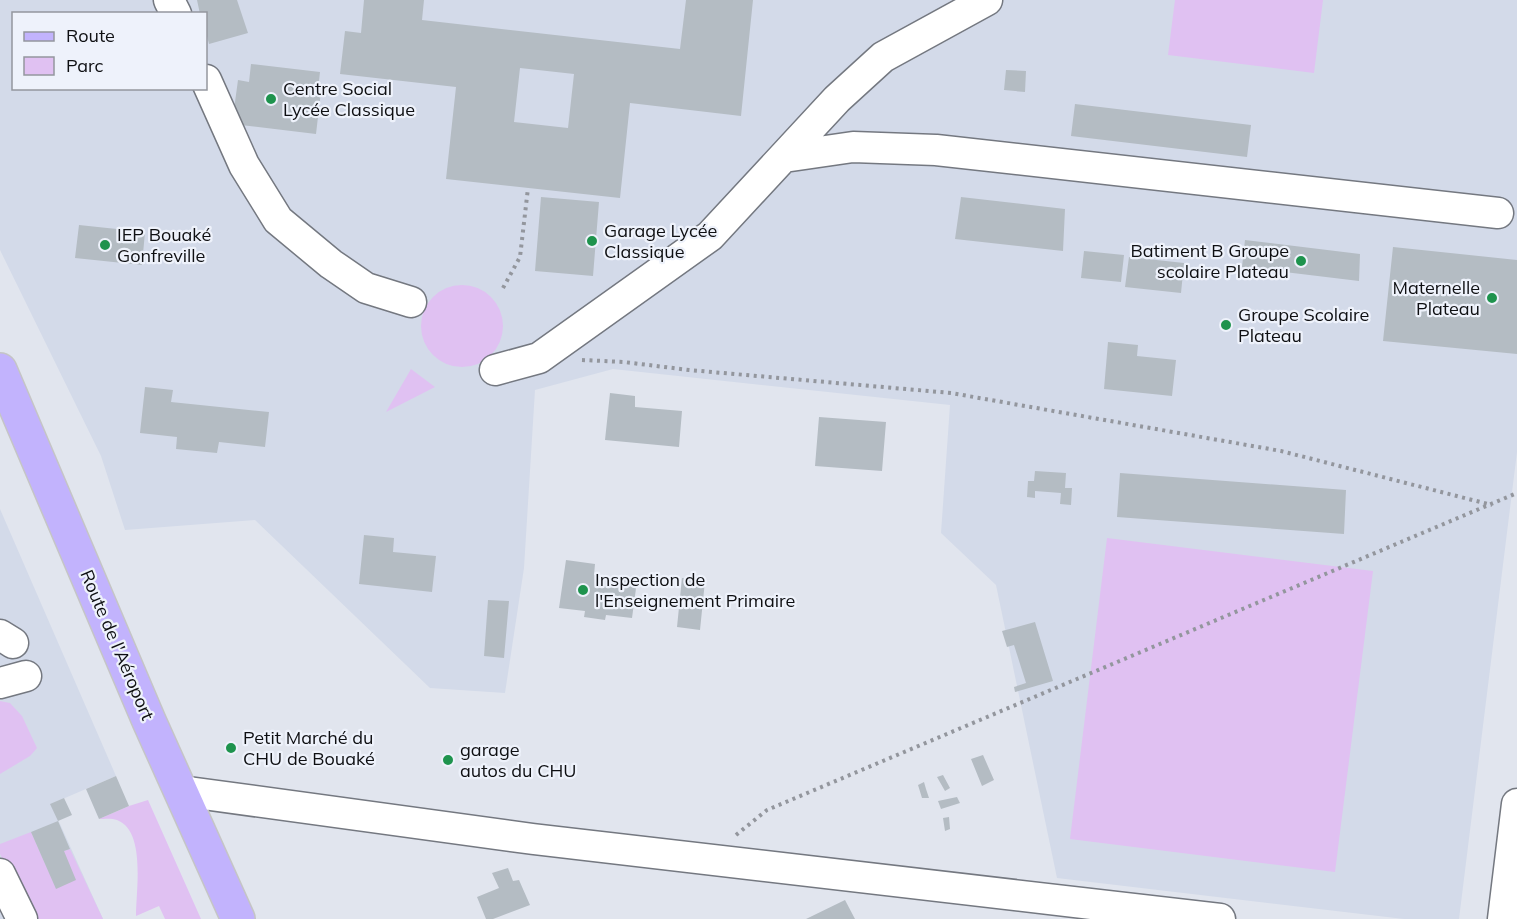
<svg xmlns="http://www.w3.org/2000/svg" width="1517" height="919" viewBox="0 0 1517 919" font-family="Mulish,sans-serif">
  <rect width="100%" height="100%" fill="#e1e5ee"/>
  <path fill="#d3dae9" fill-rule="evenodd" d="M0,0h1517v452l-58,467h-55l-347,-41 -61,-293 -55,-52 9,-128 -337,-36 -78,21 -11,178 -19,125 -75,-5 -175,-168 -130,10 -24,-74 -101,-206zM14,14h192v74h-192z
    M0,509l116,267 -65,28 52,115h-103z"/>
  <path fill="#e0c1f2" d="M1175,0h148l-9,73 -146,-18z
    M421 326a41 41 0 1 1 82 0a41 41 0 1 1-82 0Z
    M411,369l24,18 -49,25z
    M1107,538l266,33 -38,301 -265,-33z
    M0,701l10,2 12,13 15,32 -7,8 -30,18z
    M148,800l53,119h-36l-6,-13 -23,10c0,-26 10,-85 -19,-96 -5,-2 -13,-1 -18,-1l30,-13z
    M31,832l25,56 8,-37 6,-2 33,70h-69l-34,-65v-10z"/>
  <path fill="#b4bcc3" fill-rule="evenodd" d="M197,0h40l11,33 -39,11 -3,-12v-18h-6z
    M364,0h60l-2,20 258,29 6,-49h67l-12,116 -111,-13 -10,95 -174,-19 10,-92 -116,-13 5,-43 16,2zM520,68l54,6 -6,54 -54,-6z
    M251,64l69,8 -2,18 3,1 -5,43 -84,-10 6,-44 11,2z
    M1006,70l20,1 -1,21 -21,-2z
    M1075,104l176,21 -4,32 -176,-21z
    M541,197l58,5 -6,74 -58,-5z
    M961,197l104,12 -2,42 -108,-12z
    M79,225l66,7 -3,33 -67,-7z
    M1245,240l115,14 -1,27 -117,-14z
    M1393,247l124,13v94l-134,-13z
    M1084,251l40,4 -3,27 -40,-4z
    M1129,257l55,6 -3,30 -56,-6z
    M1108,342l30,3 -1,11 39,4 -4,36 -68,-7z
    M145,387l28,3 -2,12 98,10 -4,35 -46,-5 -2,11 -41,-4 1,-12 -37,-4z
    M610,393l25,3v11l47,4 -3,36 -74,-7z
    M819,417l67,5 -4,49 -67,-5z
    M1035,471l31,2 -1,15h7l-1,17 -11,-1 1,-11 -26,-2v7l-8,-1 1,-16h6z
    M1120,473l226,17 -2,44 -227,-17z
    M364,535l30,3 -1,14 43,4 -4,36 -73,-8z
    M566,560l29,4 -1,11 43,6 -5,37 -26,-3 -1,5 -21,-3 1,-6 -26,-3z
    M682,578l23,3 -5,49 -23,-3z
    M488,600l21,1 -5,57 -20,-2z
    M1035,622l18,59 -38,11 -1,-5 12,-4 -12,-38 -7,2 -5,-16z
    M983,755l11,25 -12,6 -11,-27z
    M943,775l7,13 -5,3 -8,-14z
    M116,776l13,30 -30,13 -13,-30z
    M924,782l2,7 3,9h-7l-4,-13z
    M957,797l3,6 -19,6 -3,-8z
    M64,798l8,17 -14,6 -8,-17z
    M949,817l1,12 -5,2 -2,-13z
    M58,821l12,28 -6,2 12,29 -20,9 -25,-57z
    M508,868l5,13 6,-1 11,25 -37,14h-7l-9,-22 22,-9 -7,-15z
    M845,900l10,19h-49z"/>
  <g fill="none" stroke-linecap="round" stroke-linejoin="round">
    <defs>
      <path id="minor" d="M169,0l7,14
        M206,80l38,85 34,55 53,44 35,24 45,14
        M784,157l69,-10 83,3 562,63
        M495,370l44,-12 171,-122 127,-137 46,-42 104,-57
        M0,635l13,8
        M0,683l26,-7
        M181,791l352,48 687,80
        M0,874l22,45
        M1503,919l14,-115"/>
      <path id="major" d="M0,370l149,351 89,198"/>
    </defs>
    <use href="#minor" stroke="#747880" stroke-width="33"/>
    <use href="#major" stroke="#c5c5c6" stroke-width="36"/>
    <path stroke="#93969d" stroke-width="4" stroke-dasharray="3 4.5" stroke-linecap="butt" d="M503,288l17,-31 8,-69
      M582,360l42,2 65,8 262,23 330,58 211,54
      M736,835l31,-25 750,-317"/>
    <use href="#minor" stroke="#fff" stroke-width="30"/>
    <use href="#major" stroke="#c2b3fd" stroke-width="33"/>
  </g>
  <g fill="#1e934d" stroke="#eef2fb" stroke-width="2">
    <circle cx="271" cy="99" r="6"/>
    <circle cx="592" cy="241" r="6"/>
    <circle cx="105" cy="245" r="6"/>
    <circle cx="1301" cy="261" r="6"/>
    <circle cx="1492" cy="298" r="6"/>
    <circle cx="1226" cy="325" r="6"/>
    <circle cx="583" cy="590" r="6"/>
    <circle cx="231" cy="748" r="6"/>
    <circle cx="448" cy="760" r="6"/>
  </g>
  <g text-anchor="middle" stroke-width="4.5" stroke-linejoin="round" paint-order="stroke">
    <g font-size="18" fill="#0e0f12" stroke="#eef2fb" text-anchor="start">
      <text x="283" y="95">Centre Social<tspan x="283" dy="21">Lycée Classique</tspan></text>
      <text x="604" y="237">Garage Lycée<tspan x="604" dy="21">Classique</tspan></text>
      <text x="117" y="241">IEP Bouaké<tspan x="117" dy="21">Gonfreville</tspan></text>
      <text x="1289" y="257" text-anchor="end">Batiment B Groupe<tspan x="1289" dy="21">scolaire Plateau</tspan></text>
      <text x="1480" y="294" text-anchor="end">Maternelle<tspan x="1480" dy="21">Plateau</tspan></text>
      <text x="1238" y="321">Groupe Scolaire<tspan x="1238" dy="21">Plateau</tspan></text>
      <text x="595" y="586">Inspection de<tspan x="595" dy="21">l'Enseignement Primaire</tspan></text>
      <text x="243" y="744">Petit Marché du<tspan x="243" dy="21">CHU de Bouaké</tspan></text>
      <text x="460" y="756">garage<tspan x="460" dy="21">autos du CHU</tspan></text>
    </g>
    <g font-size="18" fill="#0e0f12" stroke="#eef2fb">
      <text transform="translate(117 645) rotate(67)" y="6">Route de l'Aéroport</text>
    </g>
  </g>
  <rect x="12" y="12" width="195" height="78" fill="#eef2fb" stroke="#94979e" stroke-width="1.5"/>
  <rect x="24" y="32" width="30" height="9" fill="#c2b3fd" stroke="#94979e" stroke-width="1.5"/>
  <text x="66" y="42" font-size="18" fill="#0e0f12">Route</text>
  <rect x="24" y="57" width="30" height="18" fill="#e0c1f2" stroke="#94979e" stroke-width="1.5"/>
  <text x="66" y="72" font-size="18" fill="#0e0f12">Parc</text>
</svg>
